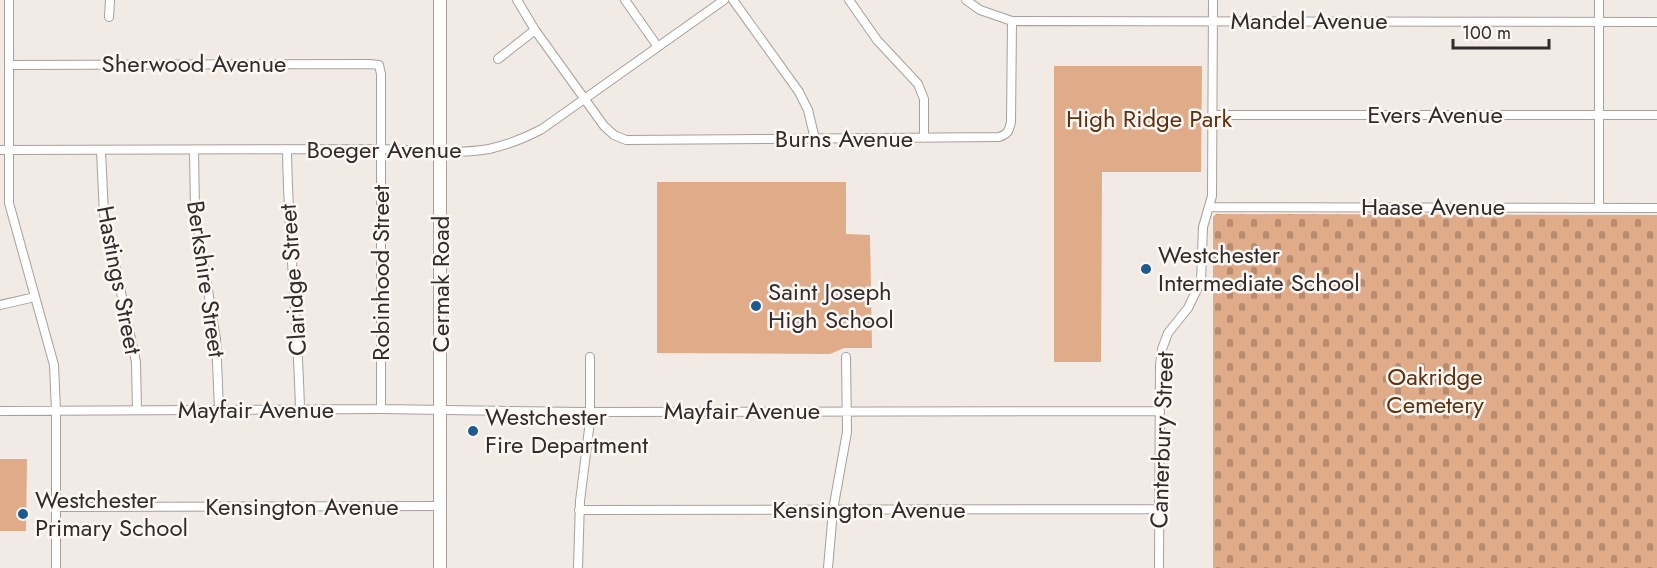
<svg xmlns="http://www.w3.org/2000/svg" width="1657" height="568" viewBox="0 0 1657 568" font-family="Jost,sans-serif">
  <defs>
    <pattern id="cemetery-stones" width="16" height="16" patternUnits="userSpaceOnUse" patternTransform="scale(1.5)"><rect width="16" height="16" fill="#e0ab88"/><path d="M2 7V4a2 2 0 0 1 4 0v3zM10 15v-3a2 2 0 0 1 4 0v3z" fill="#b68b6f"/></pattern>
  </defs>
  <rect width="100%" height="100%" fill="#f1eae5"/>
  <path fill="url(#cemetery-stones)" d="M1216,214l441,1v353h-444v-351z"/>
  <path fill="#e0ab88" d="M1054,66h148l-1,106h-99l-1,190h-47z
    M657,182h189v52l24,1 2,113h-28l-14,6 -173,-1z
    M0,459h27l-1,72h-26z"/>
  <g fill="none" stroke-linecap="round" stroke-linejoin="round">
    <defs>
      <path id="street" d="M9,0v203l45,162 2,46v157
        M517,0l18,30 69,96 10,9 12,5 373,-3c9,-3 10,-6 12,-15l1,-101
        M625,0l33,47
        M733,0l66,92 9,18 7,29
        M849,0l28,40 41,44 6,15v39
        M966,0l14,10 32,11 645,1
        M109,17l1,-17
        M498,59l37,-29
        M9,65l360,-1 10,1 2,9v335
        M1213,115h444
        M287,149c1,87 11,174 13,261
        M0,150l381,-1c35,1 73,6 108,0 18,-4 36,-11 53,-20l182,-129
        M194,150l1,61 21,128 3,70
        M101,151l3,63 32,148 1,48
        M1210,207l447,1
        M1599,208v-208
        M0,305l35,-8
        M0,411l381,-2 202,3 577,-1
        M56,507l384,-1
        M579,510l581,-1
        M578,568l2,-67 10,-80v-64
        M828,568l5,-58 14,-78 -1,-75
        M1159,568l1,-203 2,-16 6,-16 20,-25 13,-27 2,-54 9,-31 1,-196"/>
      <path id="primary" d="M440,568v-568"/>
    </defs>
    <use href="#street" stroke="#a7a09c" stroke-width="10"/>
    <use href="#primary" stroke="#a7a09c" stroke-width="14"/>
    <use href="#street" stroke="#fff" stroke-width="8"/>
    <use href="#primary" stroke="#fff" stroke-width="12"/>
  </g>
  <g fill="#1c5a90" stroke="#fef7f3" stroke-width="2">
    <circle cx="1146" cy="269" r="6"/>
    <circle cx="756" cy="306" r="6"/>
    <circle cx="473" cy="431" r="6"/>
    <circle cx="23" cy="514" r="6"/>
  </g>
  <g text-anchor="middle" stroke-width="5" stroke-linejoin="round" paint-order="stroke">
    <g font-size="24" fill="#2f2c2b" stroke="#fef7f3">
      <text x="1309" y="29">Mandel Avenue</text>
      <text x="194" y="72">Sherwood Avenue</text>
      <text x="1435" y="123">Evers Avenue</text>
      <text x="844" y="147">Burns Avenue</text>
      <text x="384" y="158">Boeger Avenue</text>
      <text x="1433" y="215">Haase Avenue</text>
      <text transform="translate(381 273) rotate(-90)" y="8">Robinhood Street</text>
      <text transform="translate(206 279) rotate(82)" y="8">Berkshire Street</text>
      <text transform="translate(119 280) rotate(79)" y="8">Hastings Street</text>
      <text transform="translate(293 280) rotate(-94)" y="8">Claridge Street</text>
      <text transform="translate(441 284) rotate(-90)" y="8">Cermak Road</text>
      <text x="256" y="418">Mayfair Avenue</text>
      <text x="742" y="419">Mayfair Avenue</text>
      <text transform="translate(1162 440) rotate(-88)" y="8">Canterbury Street</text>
      <text x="302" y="515">Kensington Avenue</text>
      <text x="869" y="518">Kensington Avenue</text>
    </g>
    <g font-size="24" fill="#5e300d" stroke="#fef7f3">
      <text x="1149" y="127">High Ridge Park</text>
      <text x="1435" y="385">Oakridge<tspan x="1435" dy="28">Cemetery</tspan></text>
    </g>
    <g font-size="24" fill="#2f2c2b" stroke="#fef7f3" text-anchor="start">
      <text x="1158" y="263">Westchester<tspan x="1158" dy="28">Intermediate School</tspan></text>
      <text x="768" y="300">Saint Joseph<tspan x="768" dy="28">High School</tspan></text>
      <text x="485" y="425">Westchester<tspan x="485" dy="28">Fire Department</tspan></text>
      <text x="35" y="508">Westchester<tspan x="35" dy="28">Primary School</tspan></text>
    </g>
  </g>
  <path d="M1453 39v9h96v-9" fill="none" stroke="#2f2c2b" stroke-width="3"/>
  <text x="1462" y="39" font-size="18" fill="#2f2c2b" stroke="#fef7f3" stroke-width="4.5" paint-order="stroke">100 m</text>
</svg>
